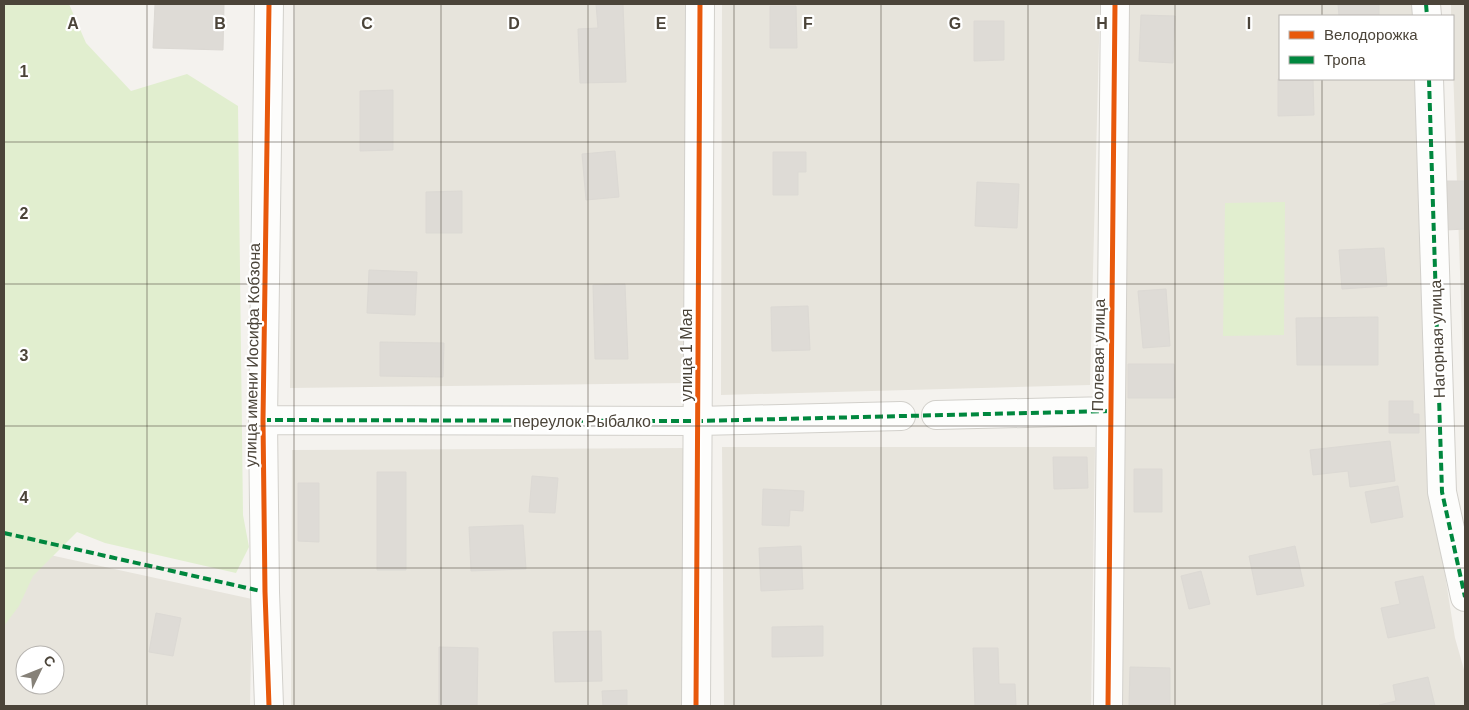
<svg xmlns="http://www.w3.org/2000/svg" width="1469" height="710" viewBox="0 0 1469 710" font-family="Helvetica,sans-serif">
  <rect width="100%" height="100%" fill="#f4f2ee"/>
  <path fill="#e7e4dc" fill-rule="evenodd" d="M295,4h392l-1,379 -396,5z
    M722,4h378l-10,381 -369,10z
    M1125,4h288v12h-133v63h135l13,388 27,171 10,35v33h-344z
    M1451,4h14v415l-12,-352v-51h-2z
    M722,447h373l-4,259h-367z
    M685,448l-2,258h-392l1,-256z
    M4,545l248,54 -2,107h-246zM25,655h30v30h-30z"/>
  <path fill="#e1eecf" d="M4,4h65l17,39 45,48 56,-17 51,32 5,409 6,32 -13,26 -131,-30 -28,-11 -44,44 -14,30 -15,20z
    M1285,202l-1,133 -61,1 2,-133z"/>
  <path fill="#dedbd6" stroke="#dcd9d4" d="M155,4h69l-1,46 -70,-2z
    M596,4h27l3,78 -46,1 -2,-54 20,-1z
    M1338,4h41v12h-40z
    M770,6h26l1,42h-27z
    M1141,15l34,1 -2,47 -34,-2z
    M974,21h30v39l-30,1z
    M1278,79h35l1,36 -36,1z
    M393,90v60l-33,1v-60z
    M615,151l4,46 -33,3 -4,-46z
    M773,152h33v20h-8v23h-25z
    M1444,181h21v48l-19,1z
    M977,182l42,2 -2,44 -42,-2z
    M462,191v42h-36v-41z
    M1384,248l3,38 -45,3 -3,-39z
    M369,270l48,2 -2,43 -48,-2z
    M625,284l3,75h-33l-2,-74z
    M1166,289l4,57 -27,2 -5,-57z
    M808,306l2,44 -38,1 -1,-44z
    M1378,317v48h-81l-1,-47z
    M380,342l64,1 -1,34 -63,-1z
    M1128,364h46l1,34h-47z
    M1389,401h24v13h6v19h-30z
    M1390,441l5,40 -45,6 -2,-16 -35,4 -3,-25z
    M1053,457h34l1,31 -34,1z
    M1134,469h28v43h-28z
    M377,472h29v98h-29z
    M532,476l26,2 -3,35 -26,-1z
    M298,483h21v59l-21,-1z
    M1398,486l5,31 -32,6 -6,-31z
    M763,489l41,2 -1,20 -13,-1 -1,16 -27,-1z
    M523,525l3,44 -55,2 -2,-44z
    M801,546l2,43 -42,2 -2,-43z
    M1295,546l9,40 -47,9 -8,-39z
    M1201,571l9,33 -21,5 -8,-33z
    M1423,576l12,52 -47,10 -7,-30 19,-4 -5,-22z
    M156,613l25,5 -8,38 -24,-4z
    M823,626v30l-51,1v-30z
    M601,631l1,50 -47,1 -2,-50z
    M439,647l39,1 -1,58h-38z
    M973,648h25l1,36h16l1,22h-41z
    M1130,667l40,1v38l-41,-1z
    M1428,677l7,29h-56v-1l17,-4 -3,-16z
    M627,690v16h-24l-1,-15z"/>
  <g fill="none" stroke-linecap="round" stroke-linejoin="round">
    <defs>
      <path id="minor" d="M269,4l-6,416 2,172 4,114
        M1426,4l1,12
        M1429,79l13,413 23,105
        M936,415l174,-4
        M263,420l435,1 203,-5
        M696,706l4,-702
        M1108,706l7,-702"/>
    </defs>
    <use href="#minor" stroke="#d2d0cb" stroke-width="30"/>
    <use href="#minor" stroke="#fdfdfc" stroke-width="28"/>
    <path stroke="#00873e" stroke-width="4" stroke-dasharray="8 4" stroke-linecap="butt" d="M1426,4l1,12
      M1429,79l13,413 23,105
      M263,420l435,1 412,-10
      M4,533l261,59"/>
    <defs>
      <path id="cycleway" d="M269,4l-6,416 2,172 4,114
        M696,706l4,-702
        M1108,706l7,-702"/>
    </defs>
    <use href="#cycleway" stroke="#fff" stroke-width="8"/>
    <use href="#cycleway" stroke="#e8590c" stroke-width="5"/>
  </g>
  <path fill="none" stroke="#4b4439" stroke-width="1" stroke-opacity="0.55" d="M147,4v702M294,4v702M441,4v702M588,4v702M734,4v702M881,4v702M1028,4v702M1175,4v702M1322,4v12M1322,79v627M4,142h1461M4,284h1461M4,426h1461M4,568h1461"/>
  <g text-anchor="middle" stroke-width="4.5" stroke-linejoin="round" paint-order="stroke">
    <g font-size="16" fill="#4b4439" stroke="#fff">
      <text transform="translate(1437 339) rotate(-92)" y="6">Нагорная улица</text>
      <text transform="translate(252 355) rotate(-89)" y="6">улица имени Иосифа Кобзона</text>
      <text transform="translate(686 355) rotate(-90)" y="6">улица 1 Мая</text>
      <text transform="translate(1098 355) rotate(-89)" y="6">Полевая улица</text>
      <text x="582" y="427">переулок Рыбалко</text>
    </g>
  </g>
  <g font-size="16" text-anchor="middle" font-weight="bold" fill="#4b4439" stroke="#fff" stroke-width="4.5" stroke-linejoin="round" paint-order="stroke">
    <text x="73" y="29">A</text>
    <text x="220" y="29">B</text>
    <text x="367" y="29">C</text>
    <text x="514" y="29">D</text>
    <text x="661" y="29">E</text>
    <text x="808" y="29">F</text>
    <text x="955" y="29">G</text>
    <text x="1102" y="29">H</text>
    <text x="1249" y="29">I</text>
    <text x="24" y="77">1</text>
    <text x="24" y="219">2</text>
    <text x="24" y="361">3</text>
    <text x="24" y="503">4</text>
  </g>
  <rect width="1469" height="710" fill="none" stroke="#4b4439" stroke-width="10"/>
  <rect x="1279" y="15" width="175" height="65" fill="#ffffff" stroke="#b7b4b0"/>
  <rect x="1289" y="31" width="25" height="8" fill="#e8590c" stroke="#b7b4b0"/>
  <text x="1324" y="40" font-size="15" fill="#4b4439">Велодорожка</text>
  <rect x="1289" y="56" width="25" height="8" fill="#00873e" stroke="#b7b4b0"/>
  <text x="1324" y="65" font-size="15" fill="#4b4439">Тропа</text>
  <g transform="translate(40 670) rotate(47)"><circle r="24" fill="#ffffff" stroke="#b7b4b0"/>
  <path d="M0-4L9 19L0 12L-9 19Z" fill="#868178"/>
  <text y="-8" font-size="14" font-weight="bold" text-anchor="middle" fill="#4b4439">С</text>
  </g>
</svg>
